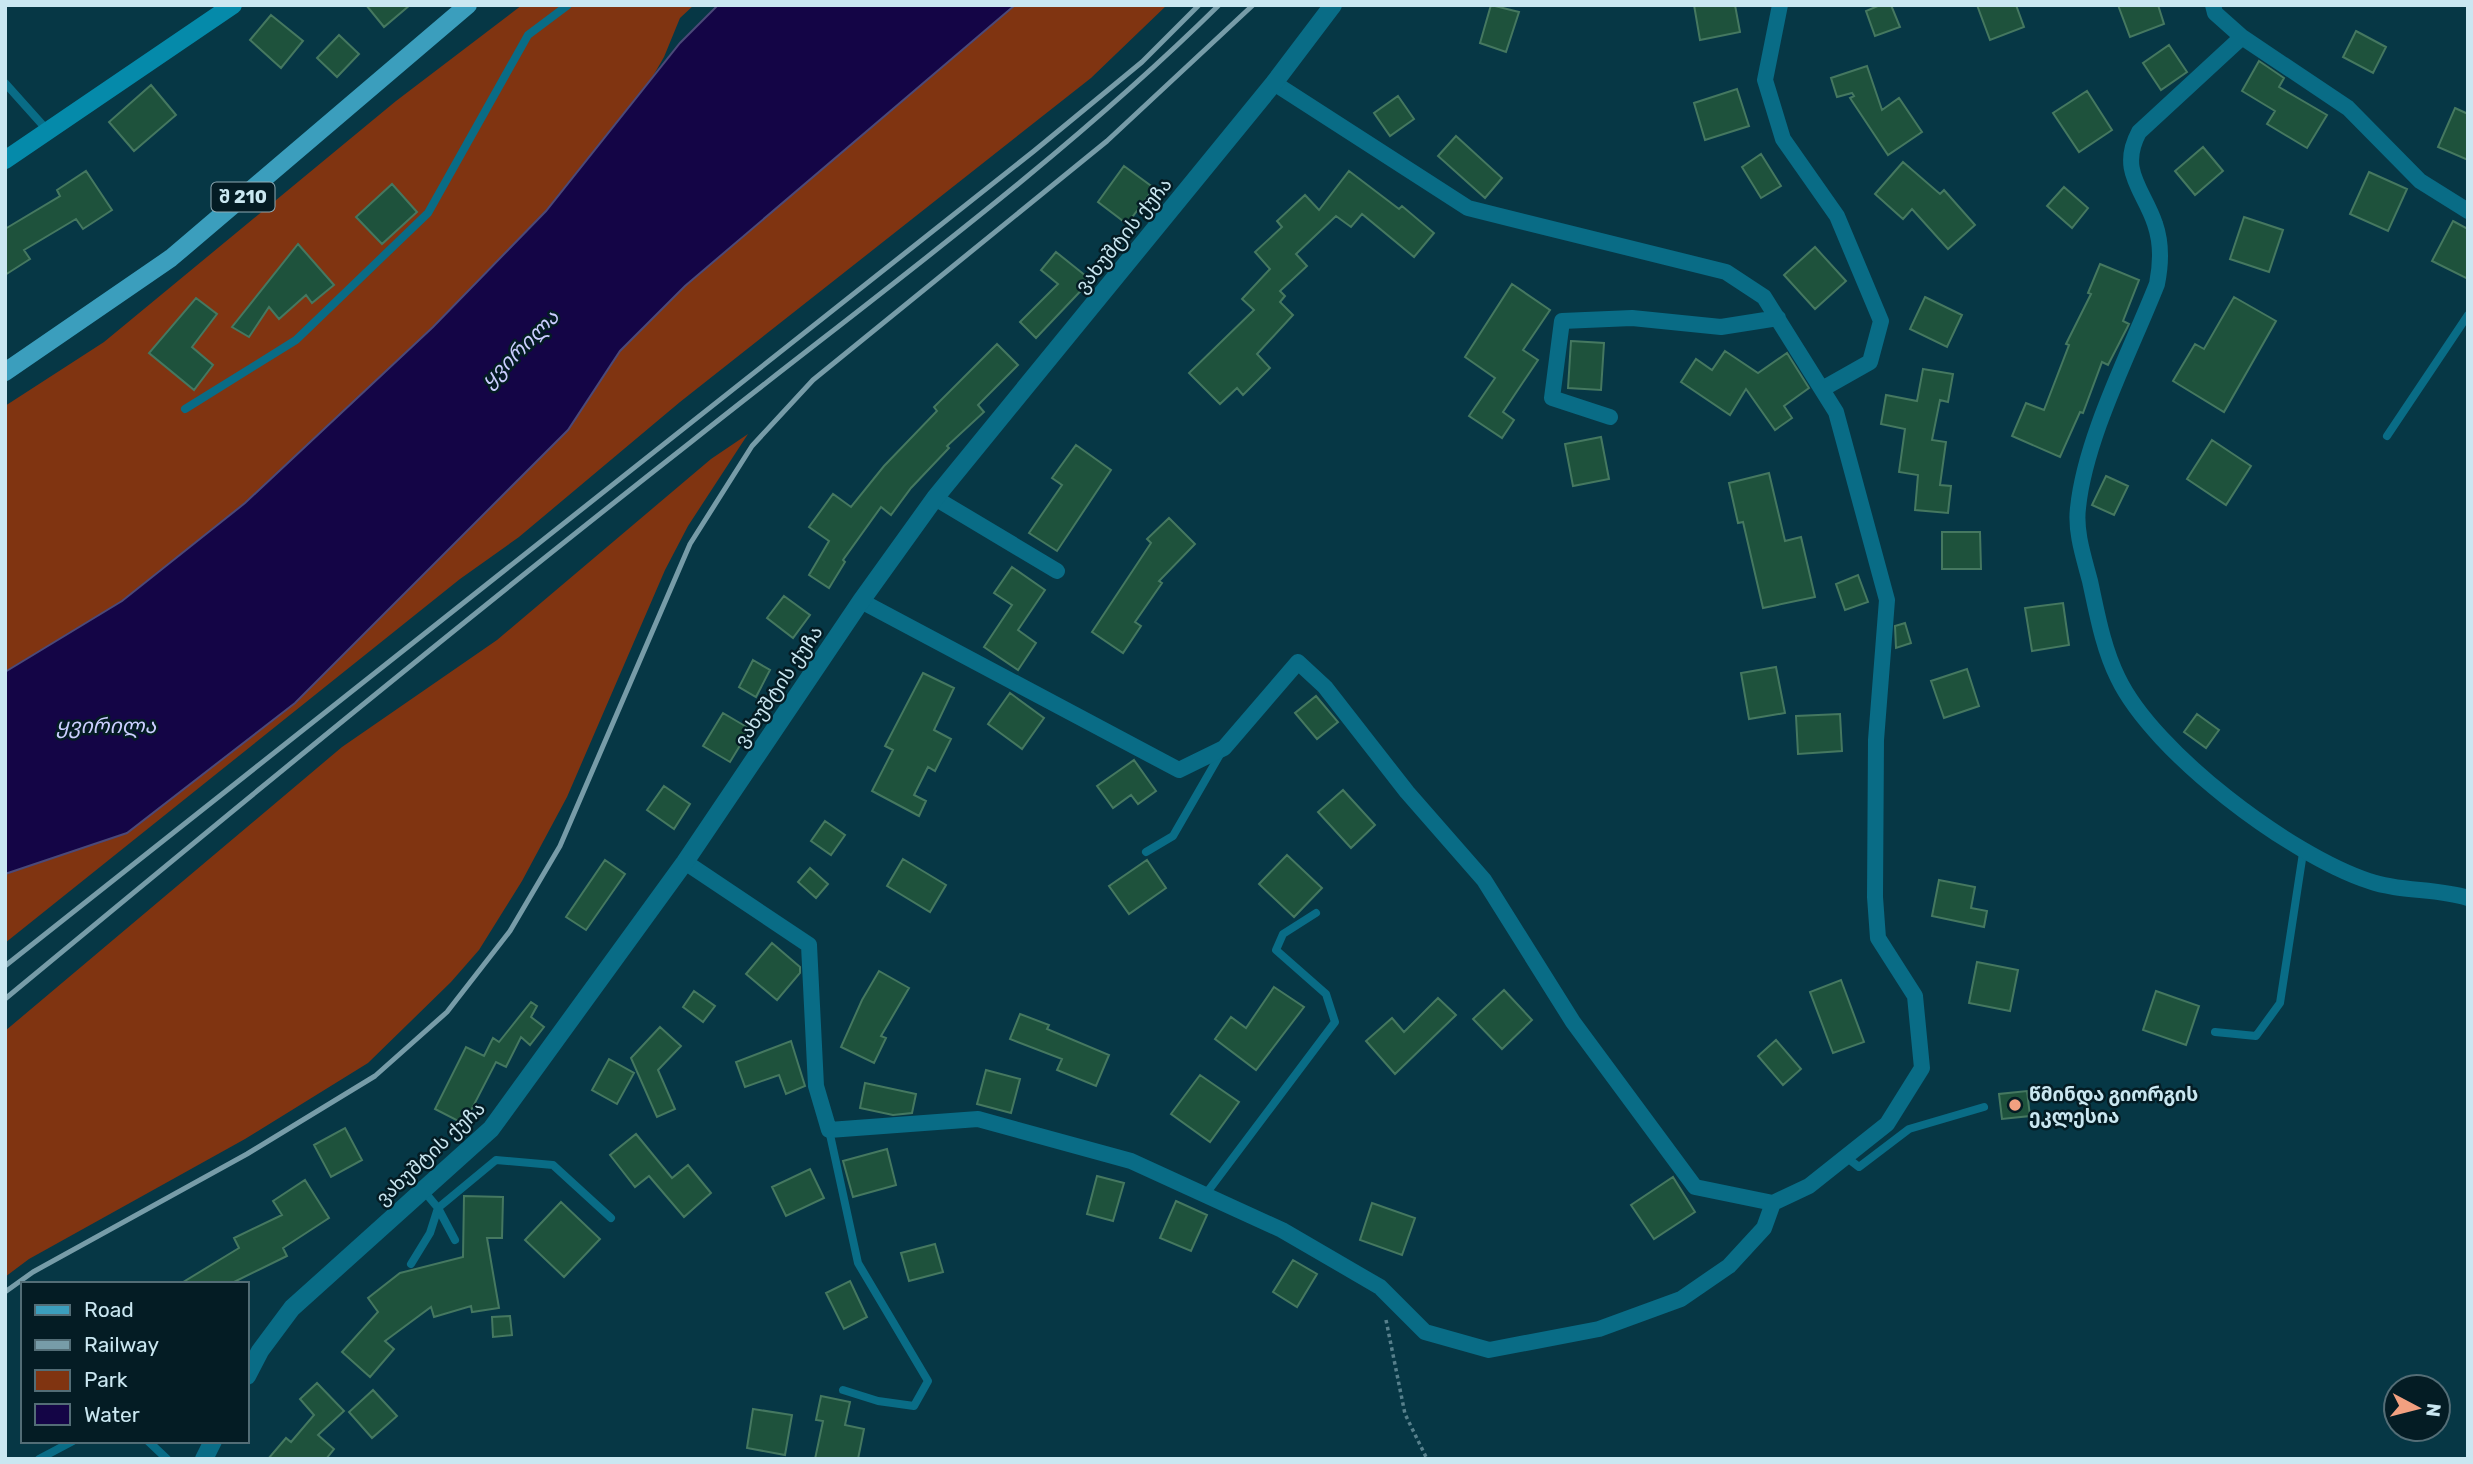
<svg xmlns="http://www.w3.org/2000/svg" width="2473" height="1464" viewBox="0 0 2473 1464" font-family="Rubik,'Noto Sans Georgian',sans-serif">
  <rect width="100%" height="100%" fill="#063745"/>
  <path fill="#803411" d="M522,5h172l-14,13 -16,39 -26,45 -70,82 -122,159 -441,368v-305l99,-64 292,-241z
    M1015,5h152l-76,73 -411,324 -161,135 -59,42 -455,364v-69l122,-41 168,-130 272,-273 53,-79 65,-65z
    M748,434l-60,92 -23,44 -98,227 -45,84 -43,69 -28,32 -83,81 -123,76 -216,120 -24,18v-246l337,-284 155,-107 214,-181z"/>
  <path fill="#140546" stroke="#4b4979" stroke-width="2" d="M718,5h297l-330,281 -65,65 -52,79 -273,273 -168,130 -122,41v-202l117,-71 123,-98 188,-176 113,-116 134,-168z"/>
  <path fill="#1e523c" stroke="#457860" stroke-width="2" d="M366,5h44l-26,22z
    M1491,5l28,7 -13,40 -26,-9z
    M1694,5h41l5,27 -40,8z
    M1880,5h11l9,22 -25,9 -9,-25z
    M1977,5h39l8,22 -34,13z
    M2118,5h40l6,19 -34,13z
    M271,15l32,26 -22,27 -31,-28z
    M2356,31l30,16 -13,26 -30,-16z
    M339,35l20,19 -22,23 -20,-19z
    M2169,45l18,27 -26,18 -18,-27z
    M2259,61l25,17 -5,9 48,28 -20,33 -40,-24 8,-13 -33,-20z
    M1867,66l15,44 17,-12 23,34 -34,23 -38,-57 4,-2 -2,-3 -15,4 -6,-19z
    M151,85l25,30 -42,36 -25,-29z
    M1737,89l12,37 -44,14 -11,-37z
    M2087,91l25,39 -33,22 -26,-39z
    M1398,96l16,23 -24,17 -16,-23z
    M2455,108l13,6v46l-30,-13z
    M1456,136l46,42 -17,20 -47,-42z
    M2203,147l20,24 -28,24 -20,-24z
    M1761,154l20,32 -20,12 -19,-31z
    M1903,162l37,32 4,-4 31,35 -27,24 -36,-40 -9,10 -28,-25z
    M1124,166l30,22 -27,36 -29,-22z
    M86,171l26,39 -29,19 -7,-10 -52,31 6,9 -25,16v-46l55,-33 -3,-6z
    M1349,171l50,38 3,-3 32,27 -20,24 -52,-43 -11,13 -15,-11 -40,38 11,12 -27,25 5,5 -5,6 13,13 -36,39 13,14 -27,27 -6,-7 -17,16 -31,-31 65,-63 -12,-11 28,-30 -15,-17 27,-25 -5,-6 28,-26 14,15z
    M2369,172l38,17 -19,42 -38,-17z
    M392,184l25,28 -35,32 -26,-27z
    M2064,187l24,21 -16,20 -25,-22z
    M2244,217l39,13 -14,42 -39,-13z
    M2453,221l15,8v50l-36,-18z
    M298,244l36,41 -22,18 -6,-8 -27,24 -10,-12 -20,30 -17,-10z
    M1815,247l31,34 -31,28 -31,-34z
    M1056,252l35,28 -55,58 -16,-16 38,-38 -17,-14z
    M2100,264l39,16 -16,41 6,3 -2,4 -19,37 -6,-3 -19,51 -3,-1 -20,45 -48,-21 14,-33 18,7 25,-65 -3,-1 25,-50 -3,-1z
    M1512,284l38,26 -27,40 15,10 -35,52 11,8 -12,18 -33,-22 26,-38 -30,-21z
    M1925,297l37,18 -15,32 -37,-18z
    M2234,297l42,24 -52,91 -51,-31 22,-37 9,5z
    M196,298l21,16 -25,33 21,18 -19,25 -45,-37z
    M1571,341l33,2 -3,47 -33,-2z
    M997,344l21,21 -40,40 6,7 -37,34 2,2 -38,40 -20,27 -10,-8 -38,53 2,2 -16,26 -20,-13 20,-34 -20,-14 24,-33 18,13 33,-41 53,-55 -3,-4z
    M1725,351l33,22 29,-20 22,35 -25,18 8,12 -17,12 -29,-41 -16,26 -49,-33 15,-23 16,11z
    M1923,369l30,5 -5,28 -8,-2 -8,40 14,2 -6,43 11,1 -3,27 -33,-3 3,-35 -19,-3 6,-43 -24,-5 5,-29 31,6z
    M1601,437l8,42 -36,7 -8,-42z
    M2212,440l39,26 -25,39 -39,-26z
    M1076,445l35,25 -54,81 -28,-18 33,-48 -10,-7z
    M1769,473l16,68 16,-4 14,60 -52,11 -20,-86 -5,1 -9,-40z
    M2106,476l22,10 -14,29 -22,-10z
    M1169,518l26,26 -36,37 3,2 -27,39 6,4 -18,27 -31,-21 59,-89 -4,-4z
    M1942,532h38l1,37h-39z
    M1012,567l33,23 -27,40 18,13 -18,27 -34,-23 28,-42 -18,-12z
    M1858,575l10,27 -23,8 -9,-26z
    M784,596l26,19 -17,23 -26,-20z
    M2063,603l6,42 -37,6 -7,-43z
    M1905,623l6,20 -15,5 -1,-22z
    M753,660l17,10 -14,27 -17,-10z
    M1776,667l9,46 -36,6 -8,-46z
    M1967,669l12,37 -35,12 -13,-37z
    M923,673l31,15 -20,42 17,9 -16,32 -7,-4 -14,28 12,6 -7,15 -47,-25 21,-41 -8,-4z
    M1010,693l34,25 -22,31 -34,-25z
    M1316,696l22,26 -21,17 -22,-26z
    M723,713l27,16 -20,33 -27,-16z
    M1840,714l2,37 -44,3 -2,-38z
    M2197,714l22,16 -13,18 -22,-16z
    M1134,760l22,31 -18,13 -7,-9 -18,13 -16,-22z
    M664,786l26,18 -16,25 -27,-19z
    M1343,790l32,35 -24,23 -33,-36z
    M825,821l20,14 -14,20 -20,-14z
    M1287,855l35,33 -28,29 -35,-33z
    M903,859l43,26 -16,27 -43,-26z
    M605,860l20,14 -39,56 -20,-13z
    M1147,860l19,28 -37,26 -20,-28z
    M810,868l18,16 -12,14 -18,-16z
    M1939,880l36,7 -4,21 16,3 -3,16 -52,-11z
    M772,943l28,24v6l-23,27 -31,-26z
    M1977,962l41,8 -8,41 -41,-8z
    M879,971l30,17 -28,48 5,2 -12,25 -33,-16 21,-47z
    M1841,980l23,62 -31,11 -23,-61z
    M1274,987l30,20 -48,63 -41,-31 16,-22 15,11z
    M1504,990l28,30 -30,29 -29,-30z
    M694,991l21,15 -12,16 -20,-15z
    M2156,991l43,15 -13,39 -43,-15z
    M1438,998l18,17 -61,59 -29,-33 26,-23 12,14z
    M531,1002l6,4 -6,11 13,10 -14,18 -9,-8 -15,30 -10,-5 -32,62 -29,-15 31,-62 18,9 9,-18 6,4z
    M1020,1014l29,11 -2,4 62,26 -13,31 -39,-16 5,-11 -52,-20z
    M660,1027l21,19 -23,24 17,39 -18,8 -26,-59z
    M1776,1040l25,29 -18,16 -25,-29z
    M791,1041l14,45 -19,8 -7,-19 -34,12 -9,-25z
    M609,1059l25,14 -17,31 -25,-14z
    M986,1070l34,9 -9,34 -34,-9z
    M1200,1075l39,27 -29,40 -39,-28z
    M865,1083l51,11 -4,19 -19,2 -33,-7z
    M2027,1091l3,25 -28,3 -3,-25z
    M345,1128l17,32 -31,17 -17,-32z
    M636,1134l36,44 16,-13 23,28 -27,24 -35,-41 -14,11 -25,-32z
    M887,1149l9,36 -43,12 -10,-36z
    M810,1169l14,29 -38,18 -14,-29z
    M1097,1176l27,7 -11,38 -26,-7z
    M1673,1177l22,35 -41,27 -23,-34z
    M305,1180l24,38 -46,30 4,8 -57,28h-50l59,-36 -5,-10 48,-23 -9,-14z
    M464,1196l39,1 -1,41h-15l12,70 -27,4 -1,-6 -37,11 -3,-10 -46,34 9,8 -24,28 -28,-25 36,-40 -10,-14 32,-25 63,-16z
    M1176,1201l31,14 -16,36 -31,-13z
    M561,1202l39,37 -36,38 -39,-37z
    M1372,1203l43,15 -13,37 -42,-15z
    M935,1244l8,28 -34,9 -8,-28z
    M1293,1260l24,14 -20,33 -24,-15z
    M850,1281l17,36 -23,12 -18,-36z
    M510,1316l2,19 -19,2 -1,-20z
    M317,1383l27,28 -26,24 16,14 -8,10h-58l18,-21 5,4 23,-27 -14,-16z
    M373,1390l24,26 -25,22 -23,-26z
    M821,1396l29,6 -5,23 19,4 -6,30h-43l8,-38 -7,-1z
    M753,1409l39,6 -7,40 -38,-7z"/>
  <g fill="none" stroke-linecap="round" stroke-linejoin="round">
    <path stroke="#57808c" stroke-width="3.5" stroke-dasharray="3.5 3.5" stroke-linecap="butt" d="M1386,1320l19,94 22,45"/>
    <path stroke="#096c86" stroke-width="8" d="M5,83l43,48
      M185,409l111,-69 132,-127 100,-178 40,-30
      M2387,436l81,-121
      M1146,852l27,-16 49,-85
      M2215,1032l41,4 24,-33 23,-150
      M829,1130l29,133 70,118 -14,25 -36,-5 -35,-11
      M1846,1157l13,10 50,-38 75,-22
      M423,1190l15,18 58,-48 57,5 58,53
      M1205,1195l130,-173 -9,-28 -50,-44 7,-16 33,-21
      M411,1264l19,-31 8,-25 17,32
      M148,1441l19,18
      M39,1459l34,-18"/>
    <path stroke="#096c86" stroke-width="16" d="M1780,5l-15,75 18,59 54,77 44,105 -11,41 -46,26
      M2213,5l2,8 27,24 106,71 72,73 48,30
      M2242,37l-103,95c-21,39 5,58 16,92 7,20 6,40 2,60 -26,66 -72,154 -79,224 -3,24 6,50 12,73 7,32 13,67 28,97 36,75 172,177 251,203 31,11 67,7 99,17
      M1610,417l-58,-19 10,-77 70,-3 89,9 57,-9
      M935,498l122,73
      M861,601l318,169 45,-22 74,-86 27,25 82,105 77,88 89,142 122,165 78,16 36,-17 78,-62 35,-56 -7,-72 -37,-58 -3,-41 1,-157 11,-140 -51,-188 -72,-115 -38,-25 -258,-64 -194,-125
      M685,862l124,83 7,141 13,44 149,-11 153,42 151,69 98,57 45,45 64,18 110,-21 82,-30 48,-33 35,-38 9,-25"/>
    <path stroke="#096c86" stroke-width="18" d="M247,1376l13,-25 32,-43 199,-179 194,-267 176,-261 74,-103 339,-415 59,-78
      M204,1459l9,-18"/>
    <path stroke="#058aaa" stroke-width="18" d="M5,160l228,-155"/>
    <path stroke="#3b9ebd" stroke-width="18" d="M5,372l166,-114 297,-253"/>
    <path stroke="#779ca8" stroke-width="5" d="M5,966l1029,-815 108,-89 57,-57
      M5,999c227,-188 454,-375 686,-557 177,-141 367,-278 528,-437
      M5,1292l28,-20 214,-118 128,-78 72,-64 63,-81 50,-85 130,-302 62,-98 61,-66 294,-239 146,-136"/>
  </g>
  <circle fill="#f2a080" stroke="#041c24" stroke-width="2.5" cx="2015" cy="1105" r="7"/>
  <g text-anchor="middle" stroke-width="5" stroke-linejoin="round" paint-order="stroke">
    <rect fill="#041c24" stroke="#8faab4" stroke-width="2" x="211.5" y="182.5" width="63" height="29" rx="5"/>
    <g font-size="18" font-weight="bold" fill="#cae7f1">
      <text x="243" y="203">შ 210</text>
    </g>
    <g font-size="19" fill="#cae7f1" stroke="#041c24">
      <text transform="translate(1123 235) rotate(-51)" y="7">ვახუშტის ქუჩა</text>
      <text transform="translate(778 686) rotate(-56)" y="7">ვახუშტის ქუჩა</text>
      <text transform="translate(430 1153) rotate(-43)" y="7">ვახუშტის ქუჩა</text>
    </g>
    <g font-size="19" font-weight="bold" fill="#cae7f1" stroke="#041c24" text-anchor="start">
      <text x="2029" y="1101">წმინდა გიორგის<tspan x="2029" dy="22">ეკლესია</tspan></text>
    </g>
    <g font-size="21" font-style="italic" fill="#cbceff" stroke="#041c24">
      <text transform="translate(520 349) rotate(-45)" y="7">ყვირილა</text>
      <text x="106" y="733">ყვირილა</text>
    </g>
  </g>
  <rect width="2473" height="1464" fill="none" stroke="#cae7f1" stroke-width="14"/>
  <rect x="21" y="1282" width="228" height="161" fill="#041c24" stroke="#536d76" stroke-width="2"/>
  <rect x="35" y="1305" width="35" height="10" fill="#3b9ebd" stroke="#536d76" stroke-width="2"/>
  <text x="84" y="1317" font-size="21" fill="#cae7f1">Road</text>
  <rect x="35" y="1340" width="35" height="10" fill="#779ca8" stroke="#536d76" stroke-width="2"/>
  <text x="84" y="1352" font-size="21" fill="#cae7f1">Railway</text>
  <rect x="35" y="1370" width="35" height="21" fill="#803411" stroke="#536d76" stroke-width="2"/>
  <text x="84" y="1387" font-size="21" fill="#cae7f1">Park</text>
  <rect x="35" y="1404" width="35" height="21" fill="#140546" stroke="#536d76" stroke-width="2"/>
  <text x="84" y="1422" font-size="21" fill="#cae7f1">Water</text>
  <g transform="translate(2417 1408) rotate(97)"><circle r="33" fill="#041c24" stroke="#536d76" stroke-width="2"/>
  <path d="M0-5L12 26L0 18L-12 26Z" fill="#f2a080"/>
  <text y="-10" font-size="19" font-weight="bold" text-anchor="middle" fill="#cae7f1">N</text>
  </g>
</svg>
